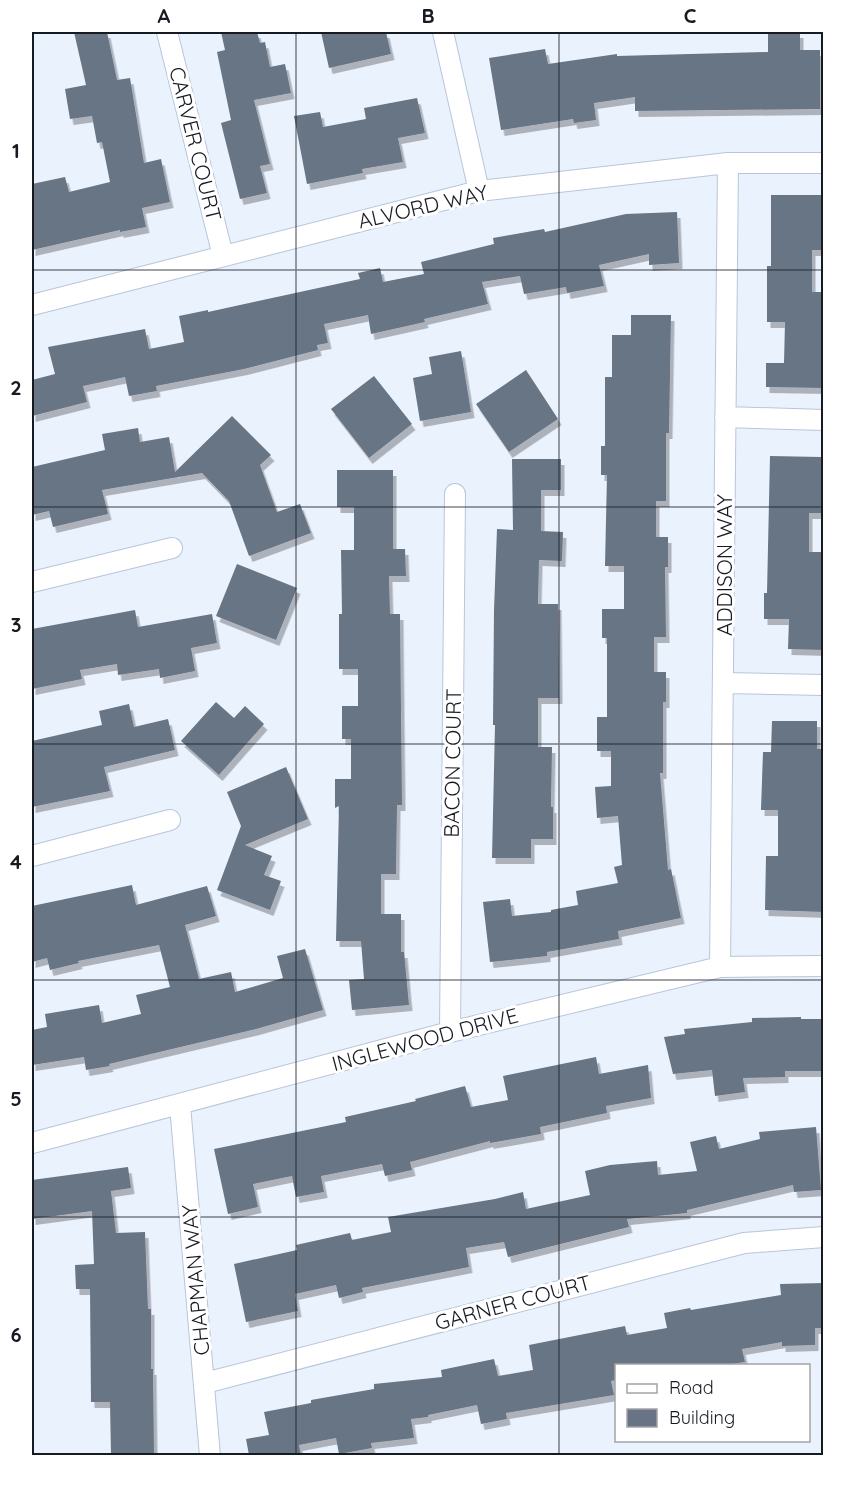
<svg xmlns="http://www.w3.org/2000/svg" width="855" height="1487" viewBox="0 0 855 1487" font-family="Quicksand,sans-serif">
  <defs>
    <filter id="shadow"><feDropShadow dx="3.5" dy="6" stdDeviation="0" flood-color="#0004"/></filter>
  </defs>
  <rect width="100%" height="100%" fill="#eaf2fe"/>
  <path fill="#687485" filter="url(#shadow)" d="M74,32h33l10,48 13,-2 14,85 17,-4 9,43 -28,6 4,19 -26,5v-2l-88,20v-66l33,-7 4,15 41,-10 -8,-40 -5,1 -5,-27 -22,3 -5,-30 21,-4z
    M221,32h36l3,11 5,-1 5,25 15,-3 6,29 -37,7 16,64 -10,2 7,27 -27,6 -19,-76 10,-3 -14,-68 8,-2z
    M321,32h65l5,22 -62,14z
    M768,32h32v18h20v59l-185,2v-14l-41,6 2,17 -22,3 -1,-4 -72,11 -12,-72 56,-9 3,15 69,-10v2l151,-4z
    M417,98l8,35 -27,5 5,24 -41,7 1,4 -56,11 -13,-68 26,-4 3,15 43,-8 -2,-11z
    M771,195h53v55h-12v42h12v96l-58,-1v-24h18l1,-41h-18v-56h4z
    M677,212l2,51 -30,2v-11l-50,11 5,21 -37,7 -1,-6 -42,7 -4,-18 -38,6 6,22 -64,15 1,3 -54,12 -3,-19 -44,9 4,19 -11,2 1,5 -74,19 -88,17 1,5 -28,5 -4,-19 -42,9 4,16 -55,14v-36l23,-6 -7,-27 97,-18 4,20 35,-7 -5,-26 29,-6v2l152,-33 -2,-6 22,-5 3,14 41,-8 -3,-12 73,-18 -1,-6 51,-9 1,3 81,-18z
    M631,315h40l-2,118h-3v68h-10v36h12v30h-3l1,70h-12v35h12v30h-3v71h-3l8,97 3,-1 10,49 -63,13 1,8 -72,13v4l-57,6 -7,-60 27,-3 2,17 39,-4v-2l27,-5 -2,-14 42,-8 -4,-16 8,-2 -4,-49 -21,2 -2,-31 16,-1v-35h-14v-34h10v-79h-5v-29h22v-43h-19l2,-91h-6v-29h4v-69h7v-42h19z
    M461,351l10,61 -51,9 -7,-43 19,-4 -3,-17z
    M526,370l32,49 -49,33 -33,-48z
    M374,376l38,48 -43,34 -38,-49z
    M232,416l39,39 -11,10 17,47 23,-8 11,29 -62,23 -20,-55 -27,-28 -100,17 6,24 -55,13 -4,-16 -17,4v-48l73,-17 -3,-16 36,-6 2,14 29,-5 6,35z
    M770,456l51,1v14h3v42h-15v39h15v98l-36,-1 1,-30h-25v-26h3z
    M512,459h49v31h-20v41l22,1 -1,29 -23,-1 -1,44h20l1,94h-21v49h14l-1,60h2v32h-22v19h-39l3,-133h-2l1,-115 3,-81 16,1z
    M337,470h56v79h12l1,27h-17l1,38h10l2,191h-5l-1,69h-15v40h20v38h3l5,53 -57,5 -3,-30 15,-1 -3,-38h-25l3,-135 -4,2v-29h16v-40h-9v-33h16v-37h-19v-55h3l-1,-64h13v-43h-17z
    M237,564l60,24 -21,52 -60,-24z
    M135,610l3,17 74,-13 5,29 -26,5 4,23 -35,7 -1,-9 -41,6 -1,-11 -37,6 2,9 -50,10v-60z
    M216,702l18,16 11,-12 19,18 -45,51 -38,-34z
    M129,704l5,23 34,-8 7,31 -71,17 6,24 -78,16v-66l70,-16 -3,-14z
    M772,721h45v28h7v163l-59,-2 1,-54h12v-46h-17l2,-58h8z
    M286,767l22,52 -63,26 27,11 -8,19 17,6 -11,29 -53,-20 24,-64 -14,-34z
    M132,885l4,20 71,-19 9,30 -31,9 14,54 32,-7 4,20 48,-14 -6,-22 28,-7 18,61 -67,19 -147,35 1,2 -24,4 -2,-13 -52,8v-35l15,-3 -2,-13 54,-9 3,18 39,-9 -5,-19 34,-8 -11,-42 -81,16 1,2 -29,7 -3,-12 -15,4v-56z
    M801,1017v2h23v52h-39v6l-42,1 2,14 -30,4 -3,-26 -39,4 -9,-37 21,-3 -1,-5 68,-7v-4z
    M596,1057l3,17 49,-9 3,33 -45,8 1,7 -67,14 1,7 -51,9v-2l-80,21 2,8 -27,6 -3,-12 -61,12 3,16 -28,5 -4,-21 -39,8 5,23 -30,7 -14,-65 132,-27 -1,-5 71,-16 -1,-2 50,-13 6,21 37,-7 -5,-24z
    M816,1127l5,63 -27,2 -1,-7 -106,25v3l-60,6 2,8 -121,30 -4,-15 -38,6 3,19 -107,21 1,4 -24,6 -3,-13 -41,9 3,17 -52,11 -12,-58 63,-14 -1,-5 54,-12 2,7 39,-8 -3,-15 107,-18 28,-7 3,17 64,-14 -5,-24 25,-6 47,-4 1,14 39,-4 -7,-29 26,-6 3,13 41,-10 -1,-7z
    M128,1167l3,21 -20,3 5,42 29,-1 3,77h3v60h2l1,86h-43l-1,-53h-19l-1,-113h-14l-1,-24 19,-1 -2,-53 -60,8v-39z
    M824,1283v45h-9v17l-33,1v-4l-40,7 3,13 -20,3h-109v15l-5,1 3,14 -108,18 1,6 -26,5 -4,-19 -49,10v2l-17,2 3,19 -43,5 1,5 -33,6 -3,-16 -37,7 2,10h-52l-3,-16 23,-4 -5,-23 47,-9v-3l63,-11v-5l68,-7 -1,-7 53,-11 4,17 35,-6 -4,-25 96,-19 2,9 40,-7 -3,-15 26,-5 1,2 90,-15 -1,-11z"/>
  <g fill="none" stroke-linecap="round" stroke-linejoin="round">
    <defs>
      <path id="street" d="M167,32l56,224
        M443,32l36,159
        M32,305l447,-114 249,-28h96
        M725,417l99,3
        M32,582l140,-34
        M724,683l100,2
        M32,856l138,-36
        M720,967l8,-804
        M450,1032l5,-538
        M180,1105l30,351
        M32,1143l418,-111 270,-65 104,-1
        M205,1383l539,-140 80,-6"/>
    </defs>
    <use href="#street" stroke="#b8c6d9" stroke-width="22"/>
    <use href="#street" stroke="#fff" stroke-width="20"/>
  </g>
  <path fill="none" stroke="#161b22" stroke-width="1.5" stroke-opacity="0.55" d="M296,32v1424M559,32v1424M32,270h792M32,507h792M32,744h792M32,980h792M32,1217h792"/>
  <g text-anchor="middle" stroke-width="6" stroke-linejoin="round" paint-order="stroke">
    <g font-size="21" fill="#161b22" stroke="#fff">
      <text transform="translate(195 144) rotate(76)" y="7">CARVER COURT</text>
      <text transform="translate(423 207) rotate(-13)" y="7">ALVORD WAY</text>
      <text transform="translate(725 565) rotate(-90)" y="7">ADDISON WAY</text>
      <text transform="translate(453 763) rotate(-89)" y="7">BACON COURT</text>
      <text transform="translate(425 1040) rotate(-15)" y="7">INGLEWOOD DRIVE</text>
      <text transform="translate(196 1280) rotate(-95)" y="7">CHAPMAN WAY</text>
      <text transform="translate(513 1303) rotate(-15)" y="7">GARNER COURT</text>
    </g>
  </g>
  <rect width="855" height="1487" fill="none" stroke="#ffffff" stroke-width="66"/>
  <rect x="615" y="1364" width="195" height="78" fill="#ffffff" stroke="#a2a4a7" stroke-width="1.5"/>
  <rect x="627" y="1384" width="30" height="9" fill="#ffffff" stroke="#a2a4a7" stroke-width="1.5"/>
  <text x="669" y="1394" font-size="18" fill="#161b22">Road</text>
  <rect x="627" y="1409" width="30" height="18" fill="#687485" stroke="#a2a4a7" stroke-width="1.5"/>
  <text x="669" y="1424" font-size="18" fill="#161b22">Building</text>
  <rect x="33" y="33" width="789" height="1421" fill="none" stroke="#161b22" stroke-width="2"/>
  <g font-size="20" text-anchor="middle" font-weight="bold" fill="#161b22">
    <text x="164" y="23">A</text>
    <text x="428" y="23">B</text>
    <text x="690" y="23">C</text>
    <text x="16" y="158">1</text>
    <text x="16" y="395">2</text>
    <text x="16" y="632">3</text>
    <text x="16" y="869">4</text>
    <text x="16" y="1106">5</text>
    <text x="16" y="1342">6</text>
  </g>
</svg>
